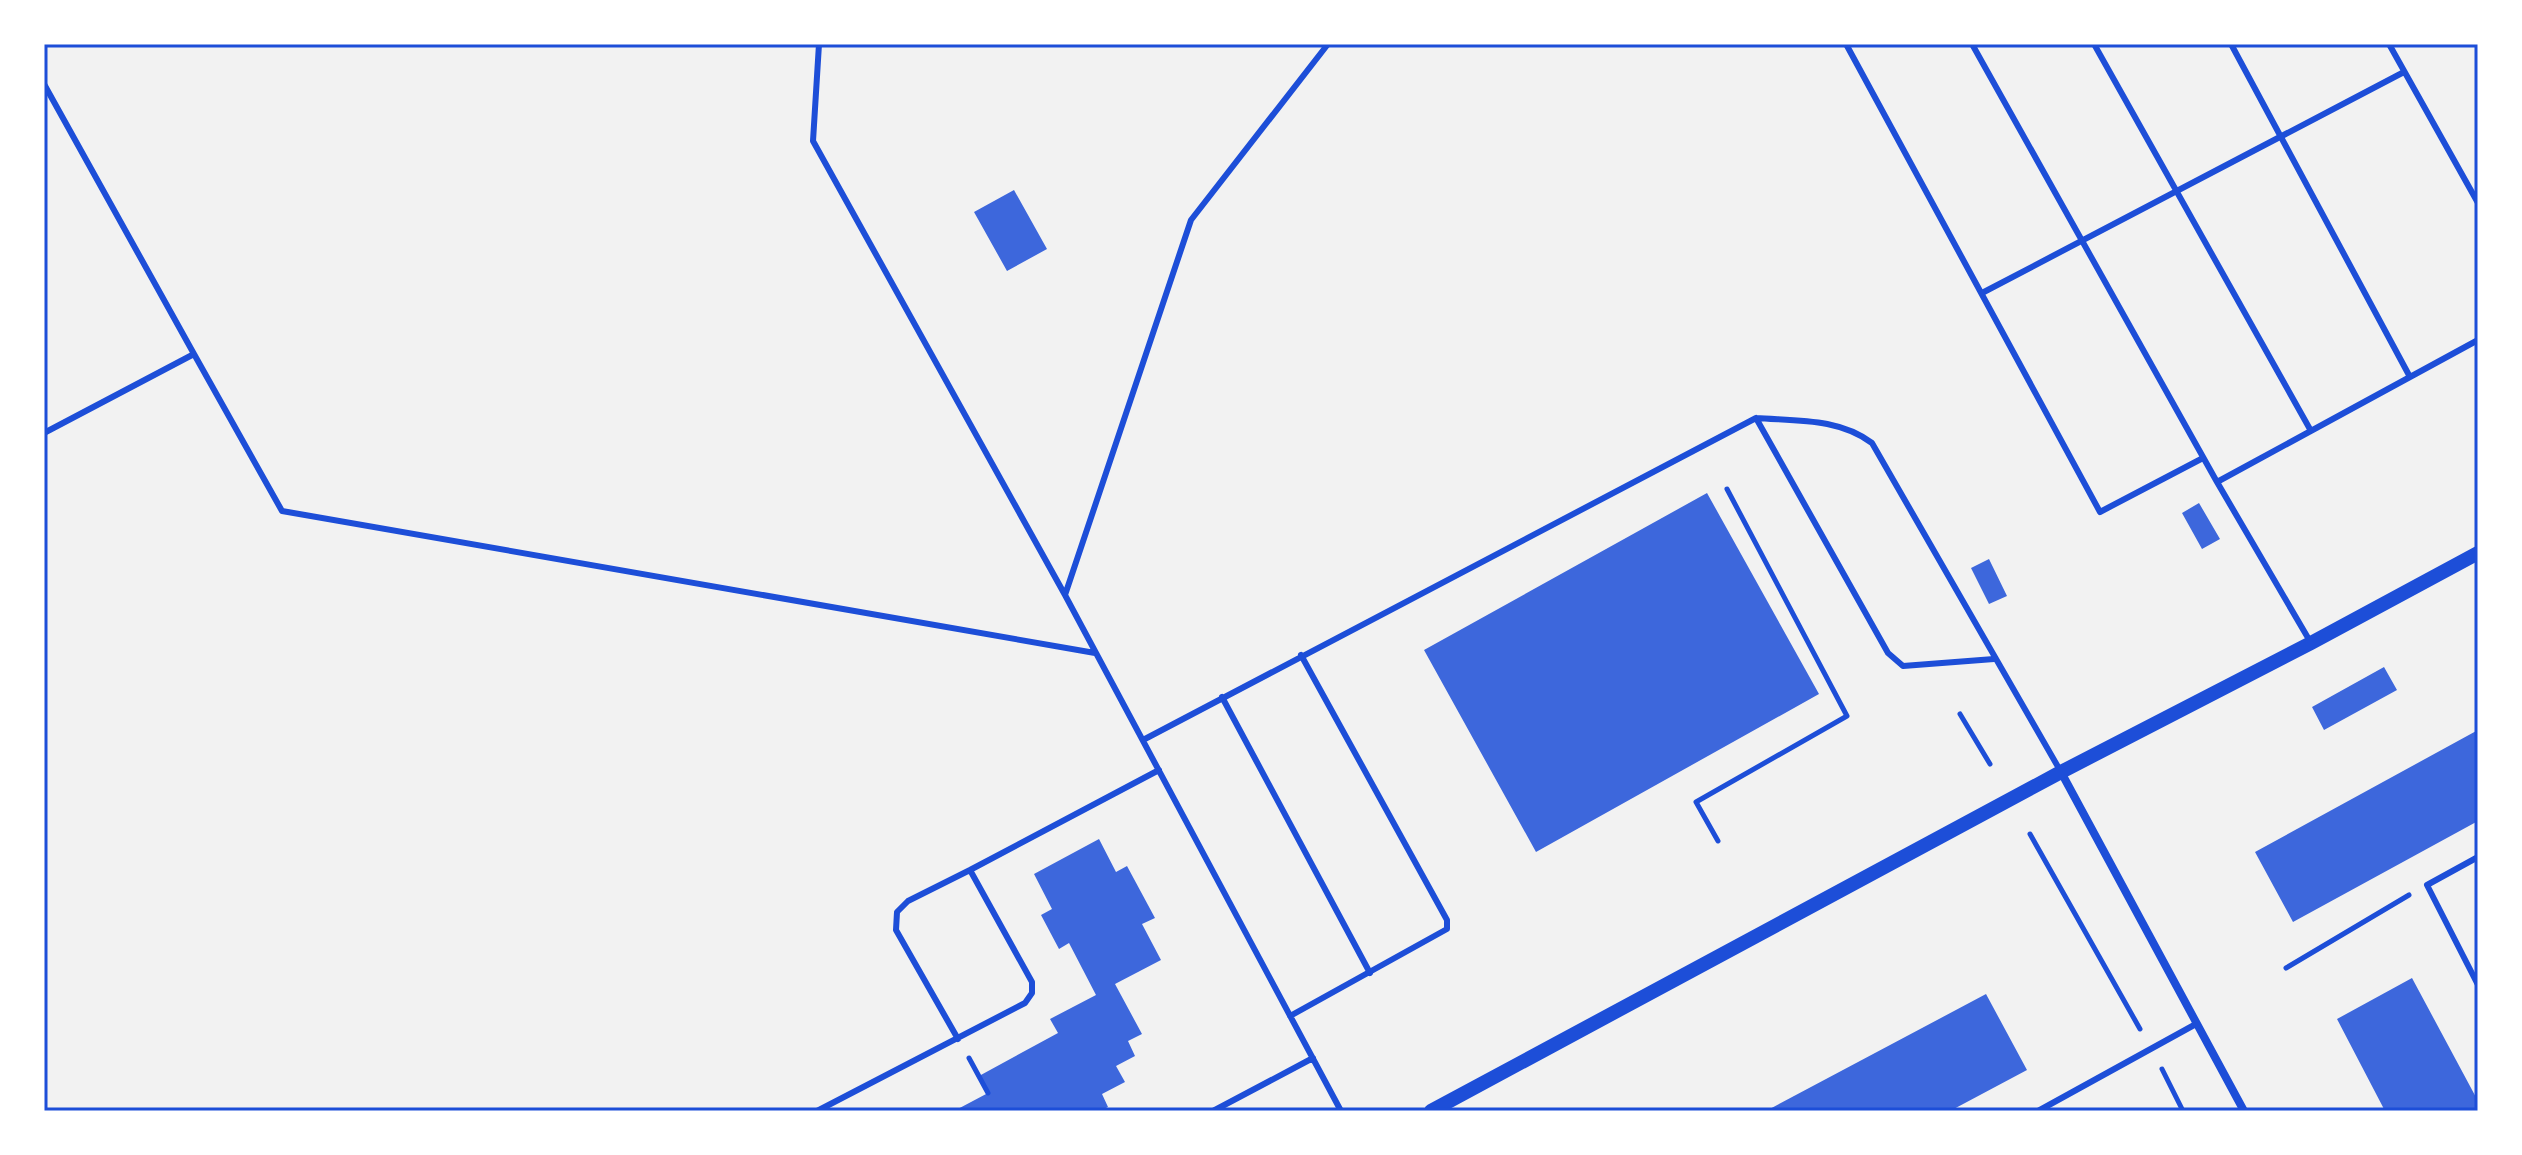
<svg xmlns="http://www.w3.org/2000/svg" width="2522" height="1155" viewBox="0 0 2522 1155" font-family="'Golos Text',sans-serif">
  <rect width="100%" height="100%" fill="#f2f2f2"/>
  <path fill="#3d67dc" d="M1014,190l33,59 -40,22 -33,-59z
    M1707,493l112,201 -283,158 -112,-202z
    M2199,503l21,36 -18,10 -20,-36z
    M1989,559l18,37 -18,8 -18,-36z
    M2384,667l13,23 -73,40 -12,-23z
    M2478,730v91l-185,101 -38,-70z
    M1099,839l17,33 11,-6 28,52 -13,6 19,36 -46,24 27,50 -14,7 7,15 -19,10 9,16 -23,12 6,13 -8,4h-146l34,-18 -9,-17 79,-43 -8,-14 46,-24 -27,-52 -10,6 -18,-34 11,-6 -18,-35z
    M2412,978l66,123v10h-93l-48,-92z
    M1986,994l41,76 -77,41h-184z"/>
  <g fill="none" stroke-linecap="round" stroke-linejoin="round">
    <path stroke="#1d4ed8" stroke-width="5" d="M1960,714l30,50
      M2030,834l110,195
      M1718,841l-22,-39 151,-86 -120,-227
      M2286,968l123,-73
      M969,1058l19,35
      M2162,1069l21,42"/>
    <path stroke="#1d4ed8" stroke-width="6" d="M819,44l-6,97 252,454 276,516
      M1846,44l254,468 103,-54
      M1972,44l245,438 94,161
      M2094,44l217,387
      M2231,44l179,333 68,-37
      M2389,44l89,159
      M44,84l150,270 -150,79
      M1982,293l422,-221
      M194,354l88,157 813,142
      M1756,418l132,235 15,13 91,-7
      M2217,482l193,-105
      M1065,595l126,-375 137,-176
      M1222,697l148,276
      M1143,740l613,-322c41,3 83,0 116,25l189,329
      M2478,857l-51,28 51,100
      M1290,1016l157,-87v-9l-146,-265
      M958,1039l-62,-109 1,-18 11,-11 62,-31
      M817,1111l208,-108 7,-10v-11l-62,-112 189,-100
      M1213,1111l100,-53
      M2038,1111l158,-87"/>
    <path stroke="#1d4ed8" stroke-width="8" d="M2061,772l183,339"/>
    <path stroke="#1d4ed8" stroke-width="14" d="M1431,1111l630,-339 250,-129 167,-90"/>
  </g>
  <rect width="2522" height="1155" fill="none" stroke="#ffffff" stroke-width="92"/>
  <rect x="46" y="46" width="2430" height="1063" fill="none" stroke="#1d4ed8" stroke-width="3"/>
</svg>
